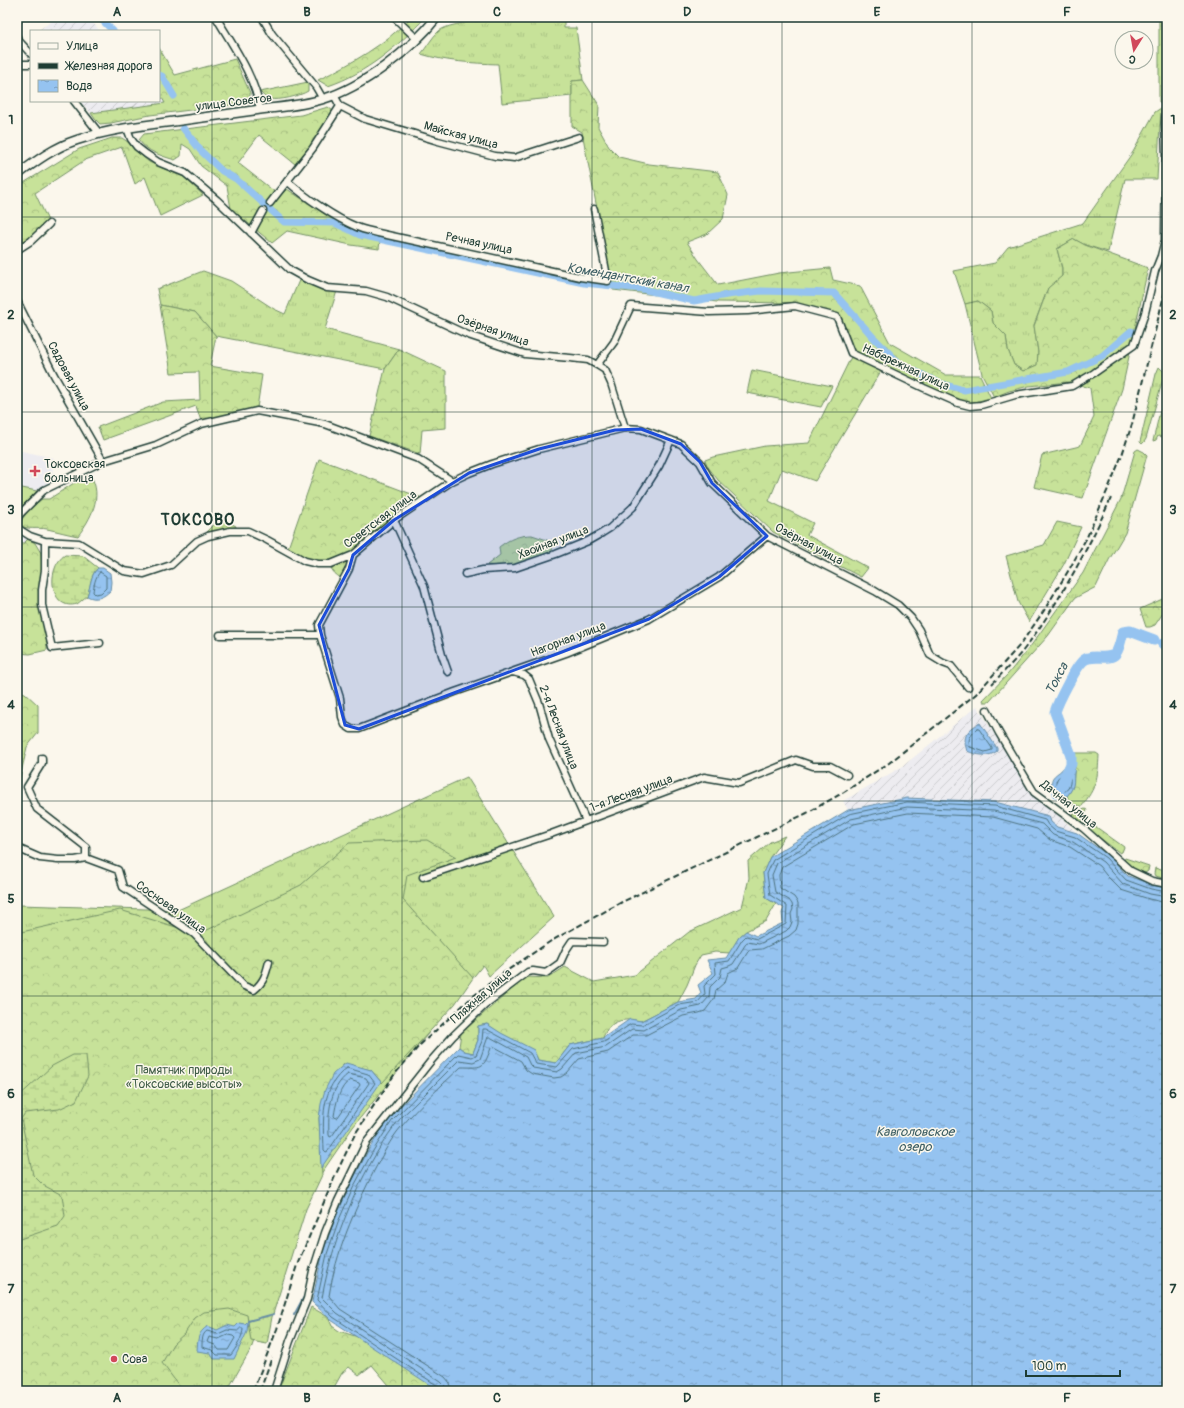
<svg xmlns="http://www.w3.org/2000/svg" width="1184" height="1408" viewBox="0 0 1184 1408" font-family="Pangolin,sans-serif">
  <defs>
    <pattern id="industrial-furrows" width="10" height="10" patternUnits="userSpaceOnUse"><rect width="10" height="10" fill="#edecf0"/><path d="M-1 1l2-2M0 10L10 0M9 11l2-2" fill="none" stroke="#cbcbce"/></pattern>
    <pattern id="grass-tufts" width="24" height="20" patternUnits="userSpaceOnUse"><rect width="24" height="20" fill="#c7e299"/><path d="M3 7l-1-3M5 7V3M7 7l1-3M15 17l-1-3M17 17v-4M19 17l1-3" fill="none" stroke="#aac384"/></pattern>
    <pattern id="forest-crowns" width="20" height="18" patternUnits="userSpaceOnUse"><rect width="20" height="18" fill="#c7e299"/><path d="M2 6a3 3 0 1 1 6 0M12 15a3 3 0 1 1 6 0" fill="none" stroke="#aac384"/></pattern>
    <pattern id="wetland-marsh" width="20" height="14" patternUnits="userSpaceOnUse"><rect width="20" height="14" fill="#c7e299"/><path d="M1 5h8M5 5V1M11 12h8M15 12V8" fill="none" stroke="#aac384"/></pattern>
    <pattern id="water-ripples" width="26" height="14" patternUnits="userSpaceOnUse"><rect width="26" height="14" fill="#95c3f0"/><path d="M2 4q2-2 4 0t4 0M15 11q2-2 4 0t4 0" fill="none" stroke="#79a0c3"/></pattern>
  </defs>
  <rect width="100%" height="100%" fill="#fbf7ec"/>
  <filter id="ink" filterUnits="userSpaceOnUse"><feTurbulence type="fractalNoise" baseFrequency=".025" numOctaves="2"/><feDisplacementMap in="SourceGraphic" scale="8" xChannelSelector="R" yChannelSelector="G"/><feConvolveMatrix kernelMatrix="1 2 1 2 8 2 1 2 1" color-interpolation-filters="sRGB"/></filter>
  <g filter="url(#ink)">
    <path fill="#edecf0" d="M17,450l37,8 -3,26 -11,6 -23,23z
      M17,530l11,6 -1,17 -10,57z"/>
    <path fill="url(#industrial-furrows)" d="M58,17h30l12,14h-63z
      M159,93l7,10 -75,10 -11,-12h79z
      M977,706l56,89 19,14 25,24 -20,-6 -6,-5 -144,-24 -59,12 -5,-9 60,-35z"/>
    <path fill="url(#grass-tufts)" stroke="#739066" d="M1159,17h8v60l-3,25h-5z
      M516,18l48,3v7h12l7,52 -11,1v15l-70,7 -4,-39c-26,-1 -51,-2 -77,-10 6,-7 11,-17 18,-23 13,-10 60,-12 77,-13z
      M1161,108l-4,71h-32l-17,73 -23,-7 -11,-6 -17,10 5,19v9l-14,11 -14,37 4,27v13l-15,6 -9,-6 -6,-15 -2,-14 -13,-13 -2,-12 -13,-10 -13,3 -11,-33 41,-8 13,-16 75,-24 50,-71 22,-40z
      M203,271l28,10 43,28 11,5 15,-36 37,13 -12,38 74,20 -14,20 -169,-33 -21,-24 -35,-7 -3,-16z
      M1159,367l5,5 -1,7 -17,60 -2,3 -2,2 -2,-2 16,-68z
      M1138,449l6,3 3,3 -22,78 -16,27 -13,27 -21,11 -27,38 -59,66h-5l-1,-2 25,-26 22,-27 53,-74 38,-74 14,-48z
      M17,487l20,4 -20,20z
      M351,553l4,3 -3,14 -5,10c-9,-2 -17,-9 -18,-19z
      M467,777l87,140 -65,59 -6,-11 -130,162 -41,60 -21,49 -40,113 -24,42h-210v-473l3,-13 158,5z
      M1085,809l2,1 -5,12 -10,-8z"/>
    <path fill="url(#forest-crowns)" stroke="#739066" d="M411,17h15c-28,29 -59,56 -98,69l-10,-6c34,-17 67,-35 93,-63z
      M159,48l16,27 60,-16 15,34v6l-3,4 -97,12 -39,8 -11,1 -5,-5 -4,-6 74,-10 -6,-10z
      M583,80l16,25 -1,22 11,20 10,10 30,7 69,8 10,23 -5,24 -16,15 -20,8 11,17 20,26 61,-12 51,-5 3,12 27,6 30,57 56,32h34l11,23 -21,5 -45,-17 -71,-35 -16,-37 -42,-11 -79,-1 -104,-12 -31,-158 -10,-6v-45z
      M308,82v9c-8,5 -29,10 -38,8 -5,-1 -7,-4 -10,-7z
      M328,107l5,4 -23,35 -15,18 -36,-29 -21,28 42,33 7,-7 72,48 21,3 -1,9 -28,-4 -64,-14 -15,12 -41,-34 -4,-23 -26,-20 -11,-17 -8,-5 -1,12 -6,4c-13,-4 -28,-8 -36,-20l5,-6 157,-19z
      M112,138h10l6,4 6,7 15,13 35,15 19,18 -43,21 -15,-39 -10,7 -13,-37 -37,13 -50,33 16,34c-10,12 -21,19 -34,27v-67l62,-38z
      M1074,239l11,6 63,23 -26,121 -39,109 -49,-11 8,-32 38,-9 14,-29 -4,-29 -20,-6 -41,4 -20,5 -15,6 -12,-23 -17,-70 13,-3 13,10 2,12 13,13 2,14 6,15 9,6 14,-6 1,-13 -4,-26 14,-38 14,-12v-8l-5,-19z
      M160,305l35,7 21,24 -6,30 52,9 -5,33 -56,13 -5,-15 -93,34 -5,-13 65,-25 37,-2 -1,-28 -28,1z
      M399,349l47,22v57l-24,2 -2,24 -51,-18 16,-67z
      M851,357l30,14 -66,110 -33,-12 -13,32 44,22 -6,12 61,33 -7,9 -88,-45 -55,-52 -10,-13 -3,-7 8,-3 52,-11 44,-3z
      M752,370l80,16 -11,21 -74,-14z
      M1165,406l2,1v31l-9,-2 -2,4 -3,1 7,-30z
      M319,459l103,39 -48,33 -23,22 -22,8h-10l-13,-2 -18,-11z
      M85,476h6c12,21 0,42 -13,60 -11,-2 -21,-5 -31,-7 -9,-2 -21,2 -28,-5l10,-15 13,-10h7z
      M220,518l16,8 -1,2h-7l-19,5 -2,-2z
      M1057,522l24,5 -17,37 -35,58 -11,-20 -12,-46 38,-11z
      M532,535l15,5 6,5 -1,6c-17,12 -45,17 -65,14l13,-10 -1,-8c10,-8 20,-12 33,-12z
      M28,539l7,4 6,10 1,17 -3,18v12l1,11 7,17v22l-17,4 -13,-1v-49l2,-11 -2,-1v-50l7,1z
      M1167,597v10l-12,18 -5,2h-4l-6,-18z
      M17,691l8,2 13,12v28l-11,14 -7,31 -3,2z
      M1073,753h23l3,2c-1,24 -3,32 -17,51h-6l-7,-3 -2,-7c9,-11 5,-17 8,-30l-4,-2v-9z
      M1085,819l39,28 -2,5 -2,1 -36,-27z
      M785,836l-15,21 -7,16 3,25 10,6 -10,17 -20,10 -7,6 -9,16 -15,-1 -14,3 -6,10 -8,20 -9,17 -37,19c-18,-3 -32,-1 -38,17l-33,7 -14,18 -19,-3 -50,-36 -9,2v14l-5,13 -9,-2 -5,-4 2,-14 65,-56 22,1 17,-11 29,15 41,-7 54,-43 53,-25 7,-29 -1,-17 22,-19z
      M427,840l29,17 -49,18 -4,25 70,78 -18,26 -73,79 -11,-13 -27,-6 -18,25 -7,29 3,57 -16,34 -34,108 -5,27 -16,-3 -4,-26 -18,-6 -25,3 -9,6 -10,15 -12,11 -11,19 21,28h-166v-458l103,-23 79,24 102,-49 48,-42z
      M1125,858l24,8 -1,5 -3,2 -13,-5 -8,-7z
      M1155,868l12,4v7l-12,-3 -1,-2z
      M311,1307l17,10 4,9 7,5 19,6 79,42 1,12h-44l-22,-26 -13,10 -10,-8 -7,6 -10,18h-54z"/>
    <path fill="url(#wetland-marsh)" stroke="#739066" d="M65,555l18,1 15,12c-8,7 -7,18 -11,28 -3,2 -7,6 -10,8 -27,8 -32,-36 -12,-49z
      M73,1055h13l2,21 -12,25 -17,8 -34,4 -4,6 12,56 10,10 19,10 3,21 -7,10 -41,14v-142l35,-32z"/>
    <path fill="url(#water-ripples)" stroke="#668da5" d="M98,568h5l7,5 1,9 -1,9c-6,6 -14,10 -23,5 4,-10 3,-21 11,-28z
      M980,723l17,25v3c-8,7 -21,4 -30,0 -5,-15 0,-21 13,-28z
      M1071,755v9l4,2c-3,13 2,19 -8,30l-6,-1 -8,-5c-5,-16 5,-14 12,-24 2,-3 3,-8 6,-11z
      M907,798l88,4 54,14 2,6 6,5 20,6 32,23 19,20 25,9 14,3v503h-728l-108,-71 -19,-18 11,-50 11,-31 16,-36 19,-36 20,-31 70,-71 5,4 9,2 5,-13v-14l9,-2 14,9 33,17 4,10 18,3 14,-18 33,-7 27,-19 11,2 37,-19 18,-3 5,-6 -3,-8 15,-12 -6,-13 19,-2 13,-21 7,-6 10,5 27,-13 -1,-10 2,-5 -18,-10 -3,-25 7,-16 78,-47z
      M346,1063l25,7 10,12 -60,86 -2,-50 2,-14 4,-14 8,-16z
      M248,1321l-1,11 -13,27h-20l-4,-6 -13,-2c1,-12 0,-18 11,-25l9,4 10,-5 8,2 4,-4 6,1z"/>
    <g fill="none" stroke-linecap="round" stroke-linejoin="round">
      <path stroke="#4e737f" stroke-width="1" d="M100,572l6,4v12l-5,5 -6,1 -2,-2c1,-7 2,-15 7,-20z
        M977,729h2l13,19v2l-7,2 -15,-5c-3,-8 1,-12 7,-18z
        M1067,771l3,1c0,8 2,15 -6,20l-7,-4c-4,-8 3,-13 10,-17z
        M347,1068l21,6 7,9 -47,68 -2,1 -2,-2c-1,-29 -4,-63 23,-82z
        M348,1074l18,4 3,5 -37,53 -2,1 -1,-2c-1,-21 0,-47 19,-61z
        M350,1080l9,3 1,2 -22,32 -2,1 -2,-2c2,-12 5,-29 16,-36z
        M241,1328h2c0,9 -7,20 -12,27h-14l-5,-5 -10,-3c0,-6 0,-13 5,-16l11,3 9,-4 10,1z
        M228,1335l5,1 2,2 -7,12h-9l-4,-5 -8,-3 2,-5 9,2z
        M441,1391l-3,-5 -105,-69 -16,-17 10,-46 11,-32 16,-36 19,-35 19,-30 66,-67 14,3 4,-2 6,-14 1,-12h3l44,24 6,11 21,3 16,-18 31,-7 27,-18 11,1 37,-20 19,-3 7,-8 -1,-8 12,-12 -1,-11 14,-2 13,-21 4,-4 11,3 29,-15 1,-18 -17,-11 -3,-21 6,-14 76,-46 58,-12 88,4 50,14 3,5 7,6 20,6 31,21 20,22 25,9 16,3
        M446,1391l-1,-5 -4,-4 -104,-69 -15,-15c10,-58 38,-125 73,-173 6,-8 14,-15 21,-22 14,-14 29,-29 43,-43l14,2 7,-3 8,-22h2l36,20 4,8 3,3 24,4 5,-3 14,-16 30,-6 26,-18 12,1 37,-20 20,-4 8,-9 1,-10 10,-10 2,-9 7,-2 4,-2 14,-22 12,2 27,-13 4,-4 2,-5 -1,-8 2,-5 -1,-5 -3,-4 -14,-8 -3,-17 5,-12 74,-44 56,-12 87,4 48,13 11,11 20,7 30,20 20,22 27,10 17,3
        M452,1391l-2,-8 -5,-6 -105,-68 -11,-13c7,-44 25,-85 45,-125 8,-15 16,-31 27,-44 18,-21 40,-41 60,-60 21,0 22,3 30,-19l2,-2 28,15 5,9 6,4 22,4 7,-1 6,-4 12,-14 29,-7 25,-17h13l37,-19 16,-3 6,-2 9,-12 2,-9 9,-8 3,-9 10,-5 11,-18 13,-1 27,-13 7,-6 2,-6v-21l-4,-6 -14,-9 -1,-13 3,-8 72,-43 54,-11 85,4 44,12 13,11 20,7 29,19 7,9 15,15 28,9 18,4"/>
      <path stroke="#668da5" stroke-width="2" d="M294,1315l12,-22
        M248,1321l26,-7"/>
      <path stroke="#95c3f0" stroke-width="7" d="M99,17l14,14
        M159,75l3,1 12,20
        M183,128l18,23 21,20 14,8 48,43 51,1 25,12 224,48 58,6 52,12 33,-6 34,-4 73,2 40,45 26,26 39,19 25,7 104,-18 34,-16 29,-25 3,1"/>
      <path stroke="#95c3f0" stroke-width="11" d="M1163,644l4,1
        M1058,793l13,-29v-9l-16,-43c3,-10 21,-46 29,-52 9,-7 25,2 32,-7 4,-6 5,-15 7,-21l7,-1 24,9"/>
      <defs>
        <path id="minor" d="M216,17c17,29 39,59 44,93
          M262,17l10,17 44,53 7,12
          M394,17l23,22
          M17,22l2,-5
          M17,37l1,3 13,14
          M17,64h14
          M74,101l25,32
          M340,106l25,13 73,22 57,15 19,2 65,-21
          M127,128l4,11 6,8 9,7 12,8 27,11 32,27 73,70 18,10 19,8 39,3 21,6 81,38 57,19 45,4 18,2 9,5 8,5 6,13 14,45 16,1 40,15 19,18 12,21 55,53 108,55 23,14 13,13 8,12 11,25 13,8 8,3 17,21
          M287,181c18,16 48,37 70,46 7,3 14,4 21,6l202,44 28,4 -14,-72
          M270,203l43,-55 27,-42 -6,-11
          M251,233l12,-22
          M17,250l14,-9 18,-17
          M17,301l37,74 49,86
          M597,365l17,-23 17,-36 78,6 39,-1 47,-5 42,11 14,36 73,35 34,15 12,3 11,-1 34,-10 57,-9 22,-13 40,-28 11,-32 10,-42 6,-15 4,-16 1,-86 -1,-31 2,-22
          M17,517l27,-27 59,-29 53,-16 45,-21 56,-13 68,13 93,35 34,22
          M394,520l30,66 18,69 6,17
          M17,528l13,8 15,5v29l-3,20v15l10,43 48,-5
          M45,541l34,2 45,28 20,3 27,-9 26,-24 11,-5 22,-5h18l19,9 38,21 13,3h13l22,-9 41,-35 58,-39 17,-8 23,-9 47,-15 86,-21
          M465,574l18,-4 32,-2 41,-14 32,-13 14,-8 8,-5 23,-21 26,-41 12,-26
          M220,635h100l20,63 2,19 3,8 6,4h8l96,-37 111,-39 83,-34 70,-42 48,-41
          M320,635l-1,-10 30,-56 4,-14
          M513,672l11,3 5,4 10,24 10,36 37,82
          M987,710l12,23 35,59 49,36 48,43 21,10 15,3
          M42,758v5l-15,24 10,22 49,38v11
          M17,848l23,10 18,2h17l11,-2 32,12 5,17 71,47 50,52 10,4c10,-8 12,-16 15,-28
          M423,877l128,-43 153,-57 35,6 57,-23 17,6h17l17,9
          M274,1391l16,-50 17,-42 6,-28 12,-38 13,-32 28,-58 64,-81 23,-26 34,-33 41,-31 5,-1 13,2 14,-10 6,-13 6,-9 31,1"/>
        <path id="major" d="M17,175c19,-14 38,-28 60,-35 30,-10 61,-14 93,-18 29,-4 58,-8 87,-12 22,-3 44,-4 66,-11 40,-12 88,-49 114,-82"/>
      </defs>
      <use href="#minor" stroke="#1f3d34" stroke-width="9"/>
      <use href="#major" stroke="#1f3d34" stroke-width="11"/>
      <use href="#minor" stroke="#fbf7ec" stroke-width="6"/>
      <use href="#major" stroke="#fbf7ec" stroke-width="8"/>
      <path stroke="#1f3d34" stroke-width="2" stroke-dasharray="6 3" stroke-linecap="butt" d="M992,684c11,-12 23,-23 33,-36 35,-47 62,-97 86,-150
        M253,1391l24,-62 20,-64 39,-91 19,-40 39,-59 26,-30 51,-47 28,-22 52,-35 71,-39 185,-89 37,-21 45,-29 87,-69 44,-49 23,-33 27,-44 17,-31 21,-48 14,-34 10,-31 35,-141
        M260,1391l12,-34"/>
    </g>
  </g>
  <path fill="#1d4ed8" fill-opacity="0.2" stroke="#1d4ed8" stroke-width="3" stroke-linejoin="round" d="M641,429l40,15 19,18 12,21 55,53 -48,41 -70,42 -290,110 -14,-4 -26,-100 30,-56 4,-14 41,-35 75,-47 70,-24 76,-19z"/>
  <path fill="none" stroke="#1f3d34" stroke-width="1" stroke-opacity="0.55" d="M212,17v1374M402,17v1374M592,17v1374M782,17v1374M972,17v1374M17,217h1150M17,412h1150M17,607h1150M17,801h1150M17,996h1150M17,1191h1150"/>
  <g fill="#d1495b" stroke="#fbf7ec" stroke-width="1.5">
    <path d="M33 465h4v4h4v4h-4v4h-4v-4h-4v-4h4z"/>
    <circle cx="114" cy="1359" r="4"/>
  </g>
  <g text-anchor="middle" stroke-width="3" stroke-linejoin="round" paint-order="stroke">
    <g font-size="12" fill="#1f3d34" stroke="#fbf7ec">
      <text transform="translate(234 102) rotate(-7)" y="4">улица Советов</text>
      <text transform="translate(461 135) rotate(15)" y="4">Майская улица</text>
      <text transform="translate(479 243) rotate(12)" y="4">Речная улица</text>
      <text transform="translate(493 330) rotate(19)" y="4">Озёрная улица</text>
      <text transform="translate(906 367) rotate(25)" y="4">Набережная улица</text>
      <text transform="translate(69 376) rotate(62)" y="4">Садовая улица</text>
      <text transform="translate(380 519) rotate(-37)" y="4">Советская улица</text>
      <text transform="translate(553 542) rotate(-21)" y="4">Хвойная улица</text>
      <text transform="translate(809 544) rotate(28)" y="4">Озёрная улица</text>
      <text transform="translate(568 639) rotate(-21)" y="4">Нагорная улица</text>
      <text transform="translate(559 727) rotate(69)" y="4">2-я Лесная улица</text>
      <text transform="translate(631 793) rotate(-20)" y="4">1-я Лесная улица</text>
      <text transform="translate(1069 804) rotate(39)" y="4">Дачная улица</text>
      <text transform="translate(171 907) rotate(35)" y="4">Сосновая улица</text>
      <text transform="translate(481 996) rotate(-41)" y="4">Пляжная улица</text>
    </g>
    <g font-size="12" fill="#1f3d34" stroke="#fbf7ec" text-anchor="start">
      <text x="44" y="468">Токсовская<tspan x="44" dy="14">больница</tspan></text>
      <text x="122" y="1363">Сова</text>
    </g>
    <g font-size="12" fill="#415e48" stroke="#fbf7ec">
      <text x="184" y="1074">Памятник природы<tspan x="184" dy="14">«Токсовские высоты»</tspan></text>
    </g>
    <g font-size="13" font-style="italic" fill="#3c5e63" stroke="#fbf7ec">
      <text transform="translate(628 277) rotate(10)" y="5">Комендантский канал</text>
      <text transform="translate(1056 678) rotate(-62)" y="5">Токса</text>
      <text x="915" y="1136">Кавголовское<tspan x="915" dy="15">озеро</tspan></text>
    </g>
    <g font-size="16" font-weight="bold" letter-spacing="1" fill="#1f3d34" stroke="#fbf7ec">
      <text x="198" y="525">ТОКСОВО</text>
    </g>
  </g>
  <rect width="1184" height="1408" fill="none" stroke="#fbf7ec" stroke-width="44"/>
  <rect x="30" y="30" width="130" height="72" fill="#fbf7ec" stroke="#a3ada2"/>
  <rect x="38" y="43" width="20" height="6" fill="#fbf7ec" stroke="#a3ada2"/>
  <text x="66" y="50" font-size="12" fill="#1f3d34">Улица</text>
  <rect x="38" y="63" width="20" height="6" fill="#1f3d34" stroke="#a3ada2"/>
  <text x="66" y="70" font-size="12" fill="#1f3d34">Железная дорога</text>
  <rect x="38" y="80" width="20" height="12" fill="url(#water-ripples)" stroke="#a3ada2"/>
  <text x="66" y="90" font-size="12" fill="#1f3d34">Вода</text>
  <g transform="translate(1134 50) rotate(191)"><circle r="19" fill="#fbf7ec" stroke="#a3ada2"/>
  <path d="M0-3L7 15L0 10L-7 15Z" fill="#d1495b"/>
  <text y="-6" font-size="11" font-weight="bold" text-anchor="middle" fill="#1f3d34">С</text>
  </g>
  <path d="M1026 1370v6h94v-6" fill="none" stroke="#1f3d34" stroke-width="2"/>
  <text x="1032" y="1370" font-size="12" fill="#1f3d34" stroke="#fbf7ec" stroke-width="3" paint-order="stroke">100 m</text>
  <rect x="22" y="22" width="1140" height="1364" fill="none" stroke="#1f3d34" stroke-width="1.5"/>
  <g font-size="13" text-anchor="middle" font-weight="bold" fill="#1f3d34">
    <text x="117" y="16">A</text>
    <text x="307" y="16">B</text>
    <text x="497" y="16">C</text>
    <text x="687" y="16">D</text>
    <text x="877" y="16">E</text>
    <text x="1067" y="16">F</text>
    <text x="11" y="124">1</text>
    <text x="1173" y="124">1</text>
    <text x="11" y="319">2</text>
    <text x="1173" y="319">2</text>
    <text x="11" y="514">3</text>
    <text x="1173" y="514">3</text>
    <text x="11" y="709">4</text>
    <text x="1173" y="709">4</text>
    <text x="11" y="903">5</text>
    <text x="1173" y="903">5</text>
    <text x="11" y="1098">6</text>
    <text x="1173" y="1098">6</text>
    <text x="11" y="1293">7</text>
    <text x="1173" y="1293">7</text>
    <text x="117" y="1402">A</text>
    <text x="307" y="1402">B</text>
    <text x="497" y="1402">C</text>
    <text x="687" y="1402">D</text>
    <text x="877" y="1402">E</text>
    <text x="1067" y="1402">F</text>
  </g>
</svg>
